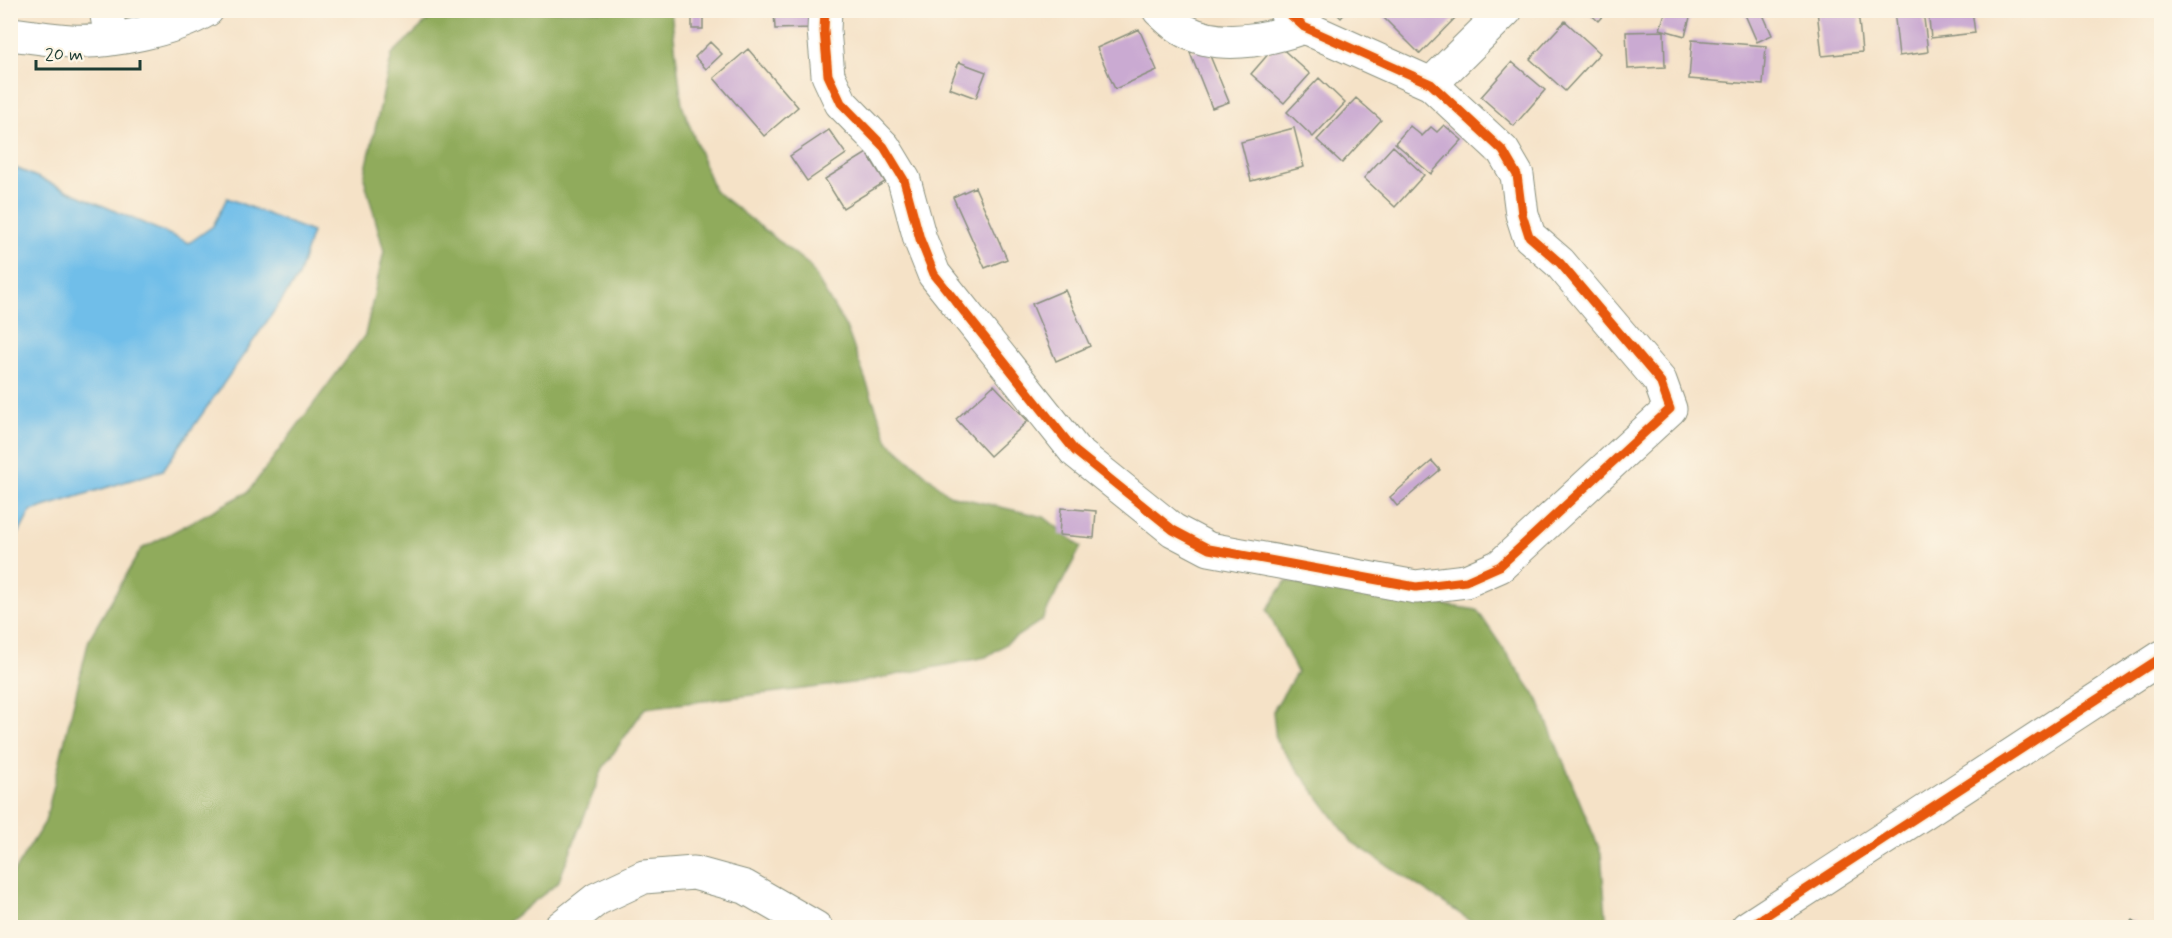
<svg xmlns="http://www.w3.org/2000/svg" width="2172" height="938" viewBox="0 0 2172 938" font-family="Mynerve,sans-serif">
  <rect width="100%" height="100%" fill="#fcf5e5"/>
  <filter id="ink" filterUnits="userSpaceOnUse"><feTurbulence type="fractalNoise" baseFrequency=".0167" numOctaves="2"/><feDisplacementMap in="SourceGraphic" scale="12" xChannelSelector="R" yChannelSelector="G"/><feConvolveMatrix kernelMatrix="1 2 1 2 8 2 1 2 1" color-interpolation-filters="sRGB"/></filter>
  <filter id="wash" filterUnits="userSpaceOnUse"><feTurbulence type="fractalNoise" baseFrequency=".008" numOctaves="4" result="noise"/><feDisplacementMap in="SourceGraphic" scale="24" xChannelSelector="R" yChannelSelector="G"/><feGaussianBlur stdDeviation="1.35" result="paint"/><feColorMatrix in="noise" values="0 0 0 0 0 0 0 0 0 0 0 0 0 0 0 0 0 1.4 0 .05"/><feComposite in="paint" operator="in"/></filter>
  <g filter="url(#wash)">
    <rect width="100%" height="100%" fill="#f5e2c7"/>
    <path fill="#90ab5c" stroke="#587448" stroke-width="1.5" d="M438,11h233l11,94 32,85 95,75 38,64 41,112 61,54 95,22 37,30 -39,73 -56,37 -126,25 -215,26 -42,60 -45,115 -57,44h-490l-1,-49 35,-56 44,-183 52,-90 107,-57 117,-157 19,-84 -20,-73 28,-124z
      M1286,581l191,29 61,90 63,153 6,74h-127l-128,-85 -76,-101 -3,-30 24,-39 -30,-62z"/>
    <path fill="#6fbee9" stroke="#477e8e" stroke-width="1.5" d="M11,166l178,77 24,-17 14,-28 85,34 -14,45 -135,193 -132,41 -20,37z"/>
    <g id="blocks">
      <path fill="#caaad2" d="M692,10h11v19h-11z
        M774,10h36l1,18 -36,1z
        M1333,10h15l-7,8z
        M1380,10h74l4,5 -38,39 -42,-42z
        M1586,10h22l-10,11z
        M1666,10h26l-7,26 -25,-7z
        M1743,10h18l11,25 -15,7z
        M1817,10h41l4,42 -40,4z
        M1894,10h29l5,42 -29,4z
        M1928,10h44l3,23 -44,5z
        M1565,21l35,32 -35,38 -35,-32z
        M1139,29l18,41 -42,19 -18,-41z
        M1664,31l1,36 -37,2 -2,-37z
        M1692,40l74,6 -3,39 -74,-6z
        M710,42l12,12 -16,15 -11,-12z
        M1277,44l33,30 -26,29 -33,-29z
        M1206,46l23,56 -17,6 -22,-55z
        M748,49l50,58 -34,29 -50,-58z
        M959,62l27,10 -10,26 -27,-10z
        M1512,62l33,28 -31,36 -33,-29z
        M1319,78l26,25 -32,34 -26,-25z
        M1356,98l25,22 -39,43 -25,-23z
        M1444,125l18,15 -31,34 -36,-31 15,-17 12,10 9,-9 6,5z
        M1294,128l10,39 -53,14 -10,-39z
        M829,130l17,24 -39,27 -17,-25z
        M1393,146l31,29 -29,32 -31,-29z
        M867,153l18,29 -42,26 -18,-29z
        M975,187l32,72 -22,9 -32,-71z
        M1065,290l25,56 -34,15 -24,-57z
        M994,385l34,36 -38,35 -34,-37z
        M1432,461l8,9 -43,36 -7,-9z
        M1061,508l35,3 -2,27 -35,-3z
        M2133,920l7,8h-15z"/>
    </g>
  </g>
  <g filter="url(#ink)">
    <use href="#blocks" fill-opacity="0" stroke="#8a907e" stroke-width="1.5"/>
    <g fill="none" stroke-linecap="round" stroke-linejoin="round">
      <defs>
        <path id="minor" d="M106,10l5,28
          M825,10l-1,20 4,45 13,28 43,44 20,33 16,59 14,35 141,177 98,79 36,19 207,38 50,-6 34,-15 170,-157 -10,-28 -100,-118 -31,-27 -7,-22 -5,-39 -14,-24 -72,-67 -127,-57 -19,-17
          M1159,10c8,7 16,16 26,21 36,19 82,9 119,-4
          M10,34c21,2 41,6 61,7 40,2 102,-11 136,-31
          M1431,84l75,-74
          M560,928l37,-29 47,-22 50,-4 51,14 71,41
          M1747,928l415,-271"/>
      </defs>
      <use href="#minor" stroke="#8a907e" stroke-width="35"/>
      <use href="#minor" stroke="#fff" stroke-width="33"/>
      <defs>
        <path id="cycleway" d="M825,10l-1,20 4,45 13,28 43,44 20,33 16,59 14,35 141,177 98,79 36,19 207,38 50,-6 34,-15 170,-157 -10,-28 -100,-118 -31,-27 -7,-22 -5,-39 -14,-24 -72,-67 -127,-57 -19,-17
          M1747,928l415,-271"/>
      </defs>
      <use href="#cycleway" stroke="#fcf5e5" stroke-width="13"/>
      <use href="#cycleway" stroke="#e8590c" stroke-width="9"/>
    </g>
  </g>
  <rect width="2172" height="938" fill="none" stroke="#fcf5e5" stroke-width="36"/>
  <path d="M36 60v9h104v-9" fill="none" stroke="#1f3d34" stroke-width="3"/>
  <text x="45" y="60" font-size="18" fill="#1f3d34" stroke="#fcf5e5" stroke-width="4.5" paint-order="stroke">20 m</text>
</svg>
